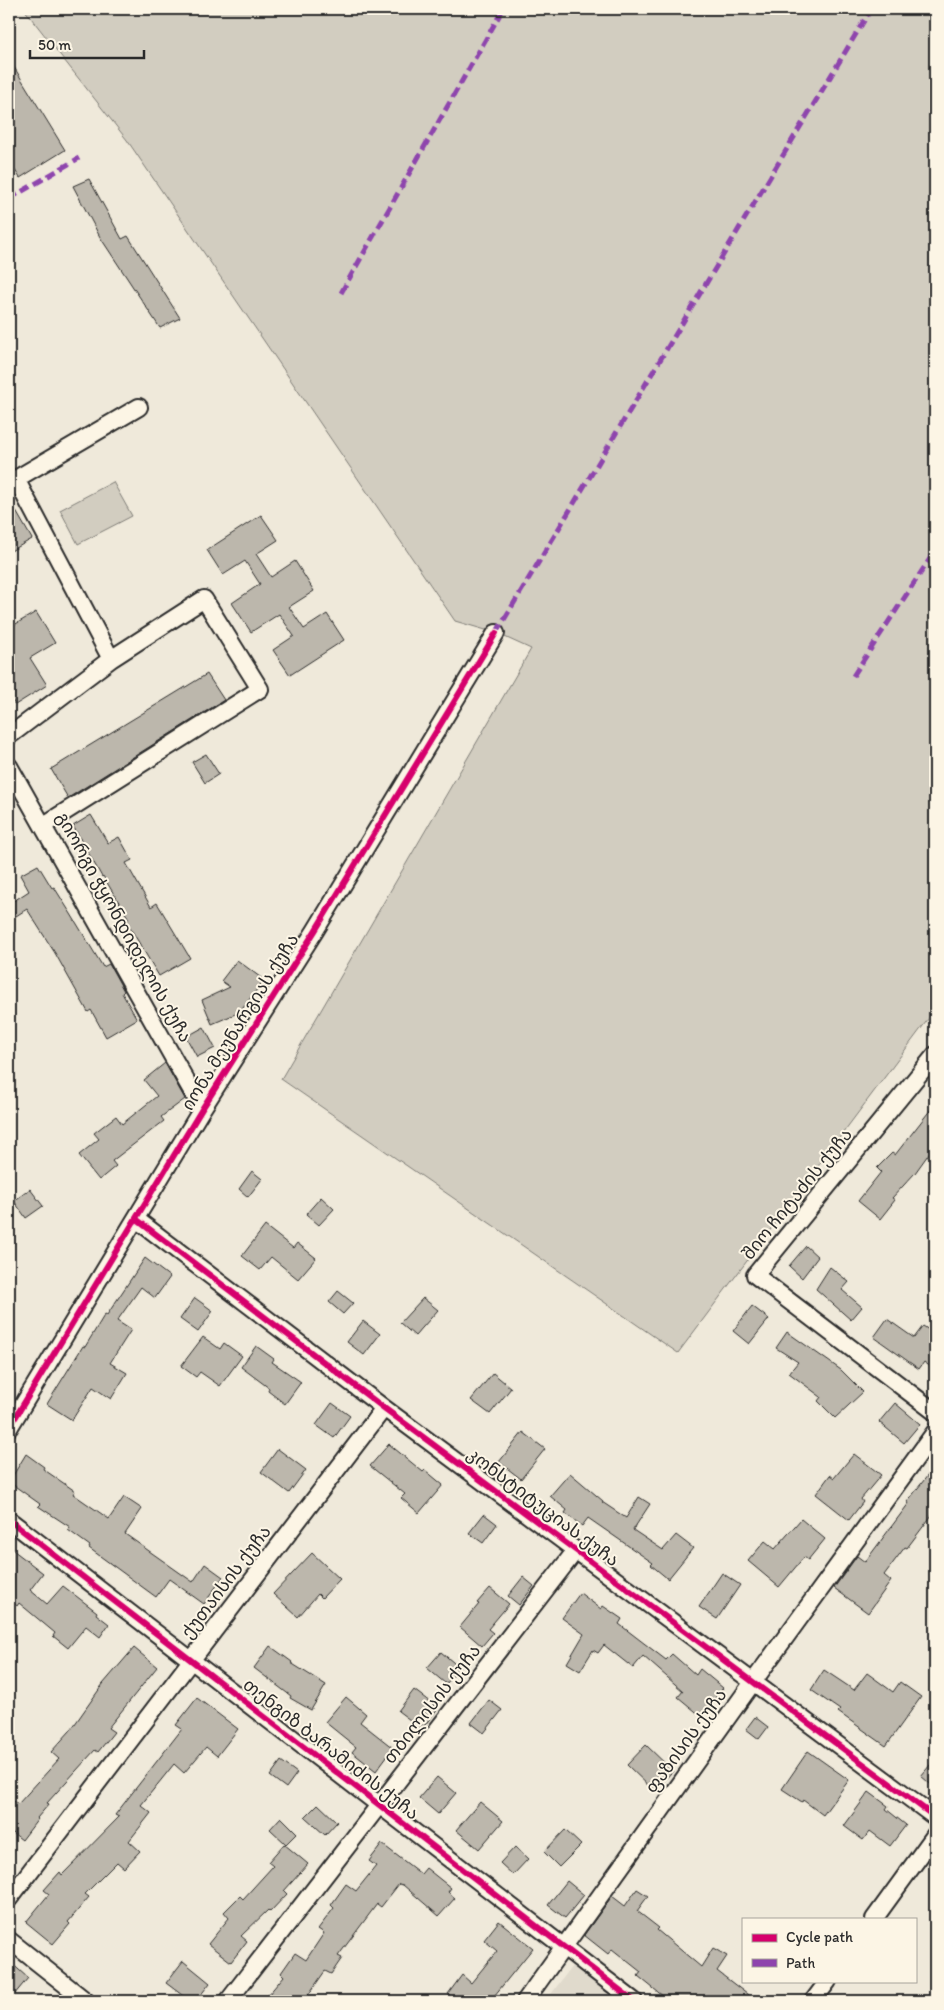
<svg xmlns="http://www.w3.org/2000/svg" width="944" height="2010" viewBox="0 0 944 2010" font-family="Itim,'Noto Sans Georgian',sans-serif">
  <rect width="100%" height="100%" fill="#efe9da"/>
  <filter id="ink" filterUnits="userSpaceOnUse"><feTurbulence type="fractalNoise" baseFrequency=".02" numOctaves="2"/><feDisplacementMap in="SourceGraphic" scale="10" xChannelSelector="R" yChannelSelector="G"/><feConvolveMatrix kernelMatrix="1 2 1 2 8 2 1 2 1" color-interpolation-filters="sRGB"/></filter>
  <g filter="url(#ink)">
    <path fill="#e0dacc" d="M572,1966l47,35h-73z"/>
    <path fill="#d2cdc0" stroke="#7e7c76" d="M24,9h911v1001l-257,343 -397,-274 250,-430 -35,-16 -41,-12 -328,-481z
      M113,482l19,34 -54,28 -18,-34z"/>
    <path fill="#bcb7ac" stroke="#2b2b2b" d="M9,59l56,91 -45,28 -11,-17z
      M89,179l33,60 6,-3 52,82 -20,10 -60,-91 -27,-51z
      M9,499l23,40 -23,13z
      M261,515l17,25 -22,14 15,23 24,-16 19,30 -25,16 15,22 23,-15 17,26 -54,35 -17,-25 21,-14 -15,-22 -28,18 -19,-29 28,-19 -15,-23 -22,14 -16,-25z
      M36,612l19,31 -25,15 17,27 -32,20 -6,-10v-26l5,-3 -5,-9v-29z
      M207,674l17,26 -156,98 -17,-29z
      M206,754l13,20 -14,9 -13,-21z
      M91,815l17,28 11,-6 13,23 -6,3 25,44 6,-4 33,55 -31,18 -33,-55 3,-2 -26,-43 -1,1 -29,-51z
      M38,865l14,23 2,-1 17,27 32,53 6,-3 15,27 -2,2 15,26 -31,18 -15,-27 -3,2 -33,-59 -28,-44 -11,7 -7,-12 20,-13 -9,-16z
      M237,960l27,20 -24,32 -28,12 -10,-24 28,-13 -9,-6z
      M204,1027l11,21 -18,9 -11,-20z
      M165,1063l20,36 -24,18 3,4 -52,40 4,5 -17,14 -20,-25 20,-16 -5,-6 22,-17 6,8 35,-28 -13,-16z
      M935,1104v41l-20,28 -23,25 3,2 -15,19 -22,-18 23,-29 -4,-4 15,-15 3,2z
      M252,1171l10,8 -14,18 -9,-8z
      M30,1189l13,17 -17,12 -12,-17z
      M321,1197l13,12 -15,16 -13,-11z
      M265,1226l28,22 4,-5 19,15 -18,21 -27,-22 -11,13 -18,-14z
      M806,1246l12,11 -16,21 -13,-12z
      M145,1258l25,19 -15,21 -14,-11 -24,34 14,9 -21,33 17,10 -16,26 -18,-12 -21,33 -25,-16 36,-58 2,1 20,-33 2,1z
      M830,1267l19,15 -7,8 20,17 -11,13 -35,-31z
      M338,1291l15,12 -10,11 -14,-12z
      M195,1298l18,13 -15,21 -18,-13z
      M423,1298l15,12 -23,26 -15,-13z
      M752,1306l17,13 -20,25 -16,-13z
      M887,1319l27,19 9,-12 12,8v36l-11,-8 -5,7 -45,-32z
      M363,1321l17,13 -16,21 -17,-13z
      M787,1332l54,38 22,22 -28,26 -17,-17 3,-4 -32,-24 9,-11 -22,-14z
      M203,1337l17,12 4,-6 18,13 -22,30 -20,-14 -4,5 -15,-11z
      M256,1346l18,13 -2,3 29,20 -16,22 -17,-13 1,-3 -28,-21z
      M493,1373l18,15 -21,26 -19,-14z
      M332,1403l18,13 -16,22 -18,-13z
      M895,1403l25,21 -16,19 -25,-21z
      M523,1432l22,17 -24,30 -22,-17z
      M389,1444l34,28 2,-2 18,15 -24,28 -18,-15 4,-4 -35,-28z
      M278,1449l28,21 -17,23 -28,-21z
      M26,1454l18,13 -1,2 32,22 -2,3 36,25 15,-22 18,12 -17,25 68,48 12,-18 18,13 -19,27 -35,-25 -13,18 -67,-49 1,-2 -22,-16 2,-3 -32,-21 2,-2 -31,-22z
      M854,1454l27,21 -20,24 2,3 -14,18 -33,-26 14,-19 4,3z
      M935,1466v45l-28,37 -2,-1 -21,28 7,6 -23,32 -34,-25 23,-32 8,6 44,-59 -2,-1z
      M570,1473l33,28 -1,1 24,16 13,-21 11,7 -17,26 30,20 13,-15 17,13 -25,31 -17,-14 2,-2 -65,-45 -6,8 -17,-13 2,-3 -17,-14z
      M484,1514l13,10 -14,19 -14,-10z
      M801,1519l24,20 -17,21 -4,-3 -25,30 -31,-26 17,-20 10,8z
      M9,1547l34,26 -13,17 17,14 16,-18 34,26 -1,2 13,10 -9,13 -14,-11 -18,22 -15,-12 2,-3 -36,-30 -2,3 -8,-7z
      M312,1553l28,26 -18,19 -4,-4 -20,23 -25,-23z
      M722,1573l18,12 -23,34 -18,-12z
      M523,1577l11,9 -15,19 -11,-9z
      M490,1588l19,16 -21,25 5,4 -11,13 -22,-19 19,-23 -2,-1z
      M580,1593l21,16 2,-3 19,13 -3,5 47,36 6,-6 24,21 4,-6 23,19 -22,28 -23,-19 5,-6 -40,-35 -10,12 -29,-23 -6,8 -5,-3 -13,21 -13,-8 17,-29 -22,-16z
      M270,1646l22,16 -1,1 35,22 -15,25 -21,-12 1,-2 -37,-28z
      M134,1648l23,19 -49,61 6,4 -16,20 -3,-2 -48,53 2,1 -12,14 1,1 -16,21 -13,-10v-23l5,-6 4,3 41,-45 -8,-7 19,-21 33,-47z
      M441,1652l19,16 -14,16 -19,-16z
      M824,1670l30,20 13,-17 26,19 7,-10 21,15 -35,49 -48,-34 2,-2 -29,-20z
      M414,1690l24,18 -16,21 -24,-18z
      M346,1697l20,17 -6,8 33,26 -17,23 -24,-19 4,-5 -31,-25z
      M197,1698l41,31 -21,27 -11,-9 -22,26 -10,-9 -33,41 10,8 -22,28 11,10 -16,17 -7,-6 -32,32 4,3 -21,25 2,2 -17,20 -27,-22 23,-28 -5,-4 16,-18 2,3 57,-58 -4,-2 67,-86 -6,-4z
      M489,1700l13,10 -18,23 -13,-10z
      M755,1717l13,10 -9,12 -13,-10z
      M646,1745l27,26 -19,20 -27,-26z
      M808,1751l41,29 -26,35 -20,-15 -1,2 -20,-13z
      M935,1759v29l-14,-12z
      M281,1761l16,12 -11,15 -16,-12z
      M437,1777l19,16 -18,21 -19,-16z
      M869,1792l19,14 -2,3 20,16 -16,21 -20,-15 -7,9 -19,-14z
      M480,1802l23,19 -24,28 -23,-19z
      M318,1804l19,18 -12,13 -20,-18z
      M281,1817l16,16 -11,11 -16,-15z
      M565,1830l16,15 -22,22 -15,-15z
      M284,1844l24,20 -24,27 3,3 -17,18 -2,-2 -27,26 6,5 -16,21 -23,-18 21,-26 -5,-6 16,-16 3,3 30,-33 -5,-4z
      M382,1844l39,30 5,-6 25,20 -3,4 7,6 -16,18 -36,-31 -4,-1 -18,23 -4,-3 -39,52 4,2 -11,16 -6,-3 -21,30h-41l21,-25 -3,-3 14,-20 11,7 18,-27 -6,-4 16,-21 -3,-3 15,-21 10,7 20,-25 -7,-5z
      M515,1847l13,12 -15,16 -13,-12z
      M567,1881l17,14 -19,23 -17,-13z
      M637,1889l11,7 -11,15 22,17 -2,2 44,37 12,-19 14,8 -10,15 39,30h-87l-31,-25 3,-4 -29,-23 -4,5 -24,-19 28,-39 13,10z
      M499,1921l34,27 -43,53h-45l5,-6 -2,-1 14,-19 9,8 26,-32 -13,-11z
      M9,1961l19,17 -19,23z
      M183,1961l27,22 -14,18h-6l-24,-18z"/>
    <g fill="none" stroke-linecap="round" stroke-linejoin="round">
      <defs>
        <path id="minor" d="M16,479l95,180
          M9,483l130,-76
          M9,736l102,-77 93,-60 56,90 -216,136
          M9,766l193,343
          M935,1055l-180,220 180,137
          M136,1219l248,189 551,409
          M9,1428l193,-319 113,-178 181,-298
          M9,1520l625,481
          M9,1899l375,-491
          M874,1919l61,-84
          M9,1940l77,61
          M228,2001l348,-451
          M525,2001l228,-319 182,-250
          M813,2001l15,-20"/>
      </defs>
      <use href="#minor" stroke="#2b2b2b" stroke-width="20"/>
      <use href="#minor" stroke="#fcf5e5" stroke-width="16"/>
      <path stroke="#8e44ad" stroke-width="5" stroke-dasharray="10 5" stroke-linecap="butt" d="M9,199l70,-41
        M341,293l162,-284
        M496,633l375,-624
        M853,676l82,-125"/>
      <defs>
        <path id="cycleway" d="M136,1219l248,189 551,409
          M9,1428l193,-319 113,-178 181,-298
          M9,1520l625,481"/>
      </defs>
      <use href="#cycleway" stroke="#fcf5e5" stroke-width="9"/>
      <use href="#cycleway" stroke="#d6006c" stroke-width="6"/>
    </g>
  </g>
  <g text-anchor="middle" stroke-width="4" stroke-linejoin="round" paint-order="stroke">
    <g font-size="18" fill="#2b2b2b" stroke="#fcf5e5">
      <text transform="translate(124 927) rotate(61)" y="6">გიორგი ჭყონდიდელის ქუჩა</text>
      <text transform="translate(240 1022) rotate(-58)" y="6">იონა მეუნარგიას ქუჩა</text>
      <text transform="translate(797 1194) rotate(-51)" y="6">შიო ჩიტაძის ქუჩა</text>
      <text transform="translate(543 1507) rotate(37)" y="6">კონსტიტუციას ქუჩა</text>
      <text transform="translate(226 1582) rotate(-53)" y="6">ქუთაისის ქუჩა</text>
      <text transform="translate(432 1704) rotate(-52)" y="6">თბილისის ქუჩა</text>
      <text transform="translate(686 1741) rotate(-54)" y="6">ფაზისის ქუჩა</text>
      <text transform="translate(331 1749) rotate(38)" y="6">თენგიზ ბარამიძის ქუჩა</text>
    </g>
  </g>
  <rect width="944" height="2010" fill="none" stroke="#fcf5e5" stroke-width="30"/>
  <rect x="15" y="15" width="914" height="1980" fill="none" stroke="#2b2b2b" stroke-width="2" filter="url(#ink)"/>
  <rect x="742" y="1918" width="175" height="65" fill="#fcf5e5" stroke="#a8a49b"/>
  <rect x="752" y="1934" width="25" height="8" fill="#d6006c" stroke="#a8a49b"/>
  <text x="786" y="1942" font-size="15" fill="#2b2b2b">Cycle path</text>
  <rect x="752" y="1959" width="25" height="8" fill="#8e44ad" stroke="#a8a49b"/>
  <text x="786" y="1968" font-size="15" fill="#2b2b2b">Path</text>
  <path d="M30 50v8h114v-8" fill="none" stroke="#2b2b2b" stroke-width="2.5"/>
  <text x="38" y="50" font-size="15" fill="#2b2b2b" stroke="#fcf5e5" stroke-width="4" paint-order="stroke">50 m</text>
</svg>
